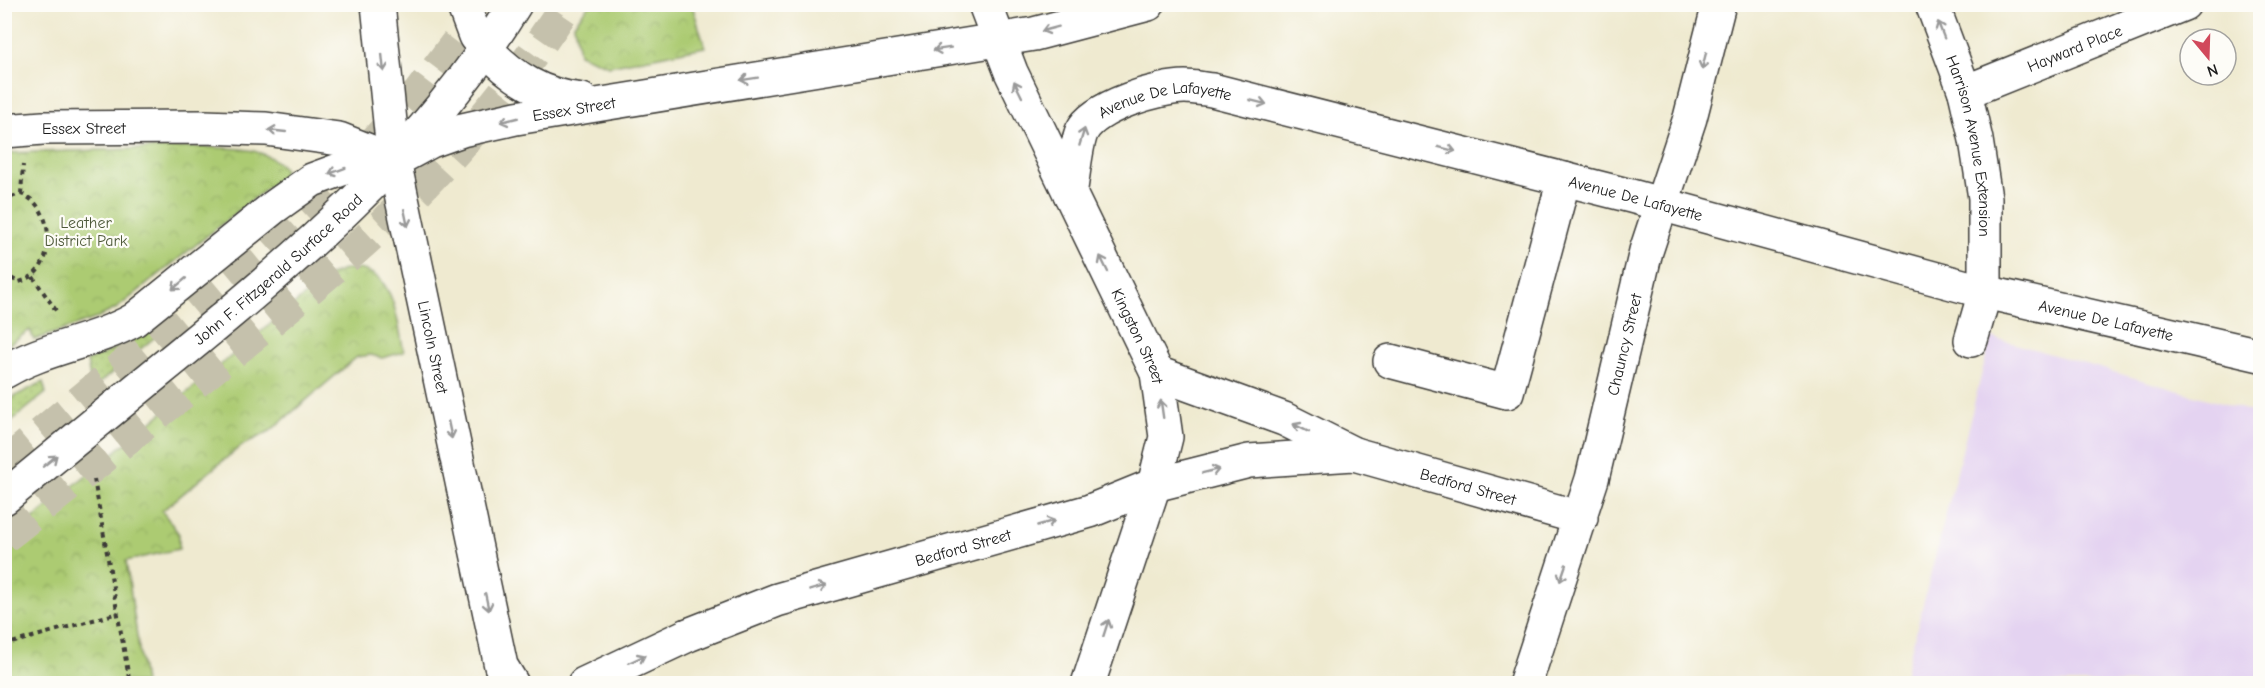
<svg xmlns="http://www.w3.org/2000/svg" width="2265" height="688" viewBox="0 0 2265 688" font-family="'Comic Neue',sans-serif">
  <defs>
    <pattern id="grass-dots" width="8" height="8" patternUnits="userSpaceOnUse" patternTransform="scale(1.5)"><rect width="8" height="8" fill="#accb72"/><path d="M2 2h.1M6 6h.1" fill="none" stroke="#93ae62" stroke-width="1.8" stroke-linecap="round"/></pattern>
    <pattern id="park-crowns" width="20" height="18" patternUnits="userSpaceOnUse" patternTransform="scale(1.5)"><rect width="20" height="18" fill="#accb72"/><path d="M2 6a3 3 0 1 1 6 0M12 15a3 3 0 1 1 6 0" fill="none" stroke="#93ae62"/></pattern>
  </defs>
  <rect width="100%" height="100%" fill="#fdfcf7"/>
  <filter id="ink" filterUnits="userSpaceOnUse"><feTurbulence type="fractalNoise" baseFrequency=".0167" numOctaves="2"/><feDisplacementMap in="SourceGraphic" scale="12" xChannelSelector="R" yChannelSelector="G"/><feConvolveMatrix kernelMatrix="1 2 1 2 8 2 1 2 1" color-interpolation-filters="sRGB"/></filter>
  <filter id="wash" filterUnits="userSpaceOnUse"><feTurbulence type="fractalNoise" baseFrequency=".008" numOctaves="4" result="noise"/><feDisplacementMap in="SourceGraphic" scale="24" xChannelSelector="R" yChannelSelector="G"/><feGaussianBlur stdDeviation="1.35" result="paint"/><feColorMatrix in="noise" values="0 0 0 0 0 0 0 0 0 0 0 0 0 0 0 0 0 1.4 0 .05"/><feComposite in="paint" operator="in"/></filter>
  <g filter="url(#wash)">
    <rect width="100%" height="100%" fill="#efead0"/>
    <path fill="#e4d3f1" d="M1991,337l269,77v269h-357z"/>
    <path fill="url(#grass-dots)" stroke="#647447" stroke-width="1.5" d="M167,318l4,1v5l-79,65 -5,-28 40,-17z
      M43,382l3,11 -41,33v-25z"/>
    <path fill="url(#park-crowns)" stroke="#647447" stroke-width="1.5" d="M589,5h103l13,42 -96,19 -30,-12 -5,-30z
      M202,147c31,2 57,-3 82,21l-1,7 -166,133 -20,10 -63,22 -4,-10 -25,17 -1,-190 3,-4z
      M347,269c48,-4 49,49 57,83l-22,6 -11,-3 -14,2 -87,74 -29,15 -79,65 17,23v15l-53,12 18,122h-139v-141l325,-267z"/>
  </g>
  <g filter="url(#ink)">
    <g fill="none" stroke-linecap="round" stroke-linejoin="round">
      <path stroke="#c5c1ac" stroke-width="33" stroke-dasharray="33 16" stroke-linecap="butt" d="M4,465l260,-217 89,-82 67,-74 66,-88
        M4,537c81,-64 161,-130 241,-195 69,-57 138,-113 199,-179 46,-49 86,-103 123,-159"/>
      <defs>
        <g id="minor">
          <path id="s1" d="M985,4l26,68 146,301 9,64 -12,48 -66,199"/>
          <path id="s2" d="M1932,4l33,88 11,48 9,58v94l-14,48"/>
          <path id="s3" d="M1965,92l219,-88"/>
          <path id="s4" d="M1070,194c3,-15 6,-51 12,-63 12,-25 78,-44 103,-44 9,0 18,2 27,3l419,106 354,96 275,63"/>
          <path d="M1390,361l117,31 57,-213"/>
          <path id="s5" d="M1157,373l127,46 70,35 227,64"/>
          <path id="s6" d="M584,684l104,-49 89,-35 313,-89 64,-26 95,-24 105,-7"/>
          <path id="s7" d="M1525,684l67,-205 54,-228 44,-133 29,-114"/>
        </g>
        <g id="major">
          <path id="s8" d="M378,4l16,157 107,505 11,18"/>
          <path d="M486,49c27,29 56,47 96,51"/>
          <path id="s9" d="M4,131l39,-3 161,-1 62,2 73,10 55,22 37,-20 31,-11 54,-12 518,-84 114,-30"/>
          <path id="s10" d="M4,498c52,-42 103,-85 155,-127 132,-107 267,-220 356,-367"/>
        </g>
        <path id="highway" d="M463,4l12,32 11,13
          M4,372c41,-25 89,-29 130,-52l140,-113 38,-27 46,-17 36,-2"/>
      </defs>
      <use href="#minor" stroke="#3c3b37" stroke-width="36"/>
      <use href="#major" stroke="#3c3b37" stroke-width="36"/>
      <use href="#highway" stroke="#3c3b37" stroke-width="36"/>
      <path stroke="#3c3b37" stroke-width="4" stroke-dasharray="4.5 4.5" stroke-linecap="butt" d="M21,194l2,-29
        M4,202l7,-5 10,-3c35,12 38,78 -2,88l-15,-7
        M33,277l24,35
        M94,479l36,205
        M4,645l114,-32"/>
      <use href="#minor" stroke="#fff" stroke-width="33"/>
      <use href="#major" stroke="#fff" stroke-width="33"/>
      <use href="#highway" stroke="#fff" stroke-width="33"/>
    </g>
    <defs><path id="oneway-shaft" d="M-6 0H5M1.5-3L5.5 0L1.5 3" fill="none" stroke-width="1.6" stroke-linecap="round" stroke-linejoin="round" transform="scale(1.5)"/></defs>
    <g stroke="#999">
      <use href="#oneway-shaft" transform="translate(1050 29) rotate(165)"/>
      <use href="#oneway-shaft" transform="translate(1941 30) rotate(-111)"/>
      <use href="#oneway-shaft" transform="translate(942 49) rotate(171)"/>
      <use href="#oneway-shaft" transform="translate(1704 61) rotate(104)"/>
      <use href="#oneway-shaft" transform="translate(383 63) rotate(84)"/>
      <use href="#oneway-shaft" transform="translate(749 79) rotate(171)"/>
      <use href="#oneway-shaft" transform="translate(1018 89) rotate(-116)"/>
      <use href="#oneway-shaft" transform="translate(1258 102) rotate(14)"/>
      <use href="#oneway-shaft" transform="translate(509 120) rotate(166)"/>
      <use href="#oneway-shaft" transform="translate(277 131) rotate(-174)"/>
      <use href="#oneway-shaft" transform="translate(1082 137) rotate(-73)"/>
      <use href="#oneway-shaft" transform="translate(1447 149) rotate(14)"/>
      <use href="#oneway-shaft" transform="translate(337 171) rotate(160)"/>
      <use href="#oneway-shaft" transform="translate(406 218) rotate(78)"/>
      <use href="#oneway-shaft" transform="translate(1104 264) rotate(-116)"/>
      <use href="#oneway-shaft" transform="translate(179 284) rotate(140)"/>
      <use href="#oneway-shaft" transform="translate(1162 409) rotate(-98)"/>
      <use href="#oneway-shaft" transform="translate(1301 428) rotate(-153)"/>
      <use href="#oneway-shaft" transform="translate(450 430) rotate(78)"/>
      <use href="#oneway-shaft" transform="translate(50 461) rotate(-39)"/>
      <use href="#oneway-shaft" transform="translate(1211 471) rotate(-14)"/>
      <use href="#oneway-shaft" transform="translate(1046 523) rotate(-16)"/>
      <use href="#oneway-shaft" transform="translate(1563 573) rotate(109)"/>
      <use href="#oneway-shaft" transform="translate(818 588) rotate(-16)"/>
      <use href="#oneway-shaft" transform="translate(487 602) rotate(78)"/>
      <use href="#oneway-shaft" transform="translate(1106 628) rotate(-72)"/>
      <use href="#oneway-shaft" transform="translate(637 659) rotate(-25)"/>
    </g>
  </g>
  <g text-anchor="middle" stroke-width="4.5" stroke-linejoin="round" paint-order="stroke">
    <g font-size="16" fill="#1c1c1c" stroke="#fdfcf7">
      <text dy="6" stroke="none"><textPath href="#s3" startOffset="118">Hayward Place</textPath></text>
      <text dy="6" stroke="none"><textPath href="#s9" startOffset="584">Essex Street</textPath></text>
      <text dy="6" stroke="none"><textPath href="#s4" startOffset="158">Avenue De Lafayette</textPath></text>
      <text dy="6" stroke="none"><textPath href="#s9" startOffset="80">Essex Street</textPath></text>
      <text dy="6" stroke="none"><textPath href="#s2" startOffset="148">Harrison Avenue Extension</textPath></text>
      <text dy="6" stroke="none"><textPath href="#s4" startOffset="644">Avenue De Lafayette</textPath></text>
      <text dy="6" stroke="none"><textPath href="#s10" startOffset="357">John F. Fitzgerald Surface Road</textPath></text>
      <text dy="6" stroke="none"><textPath href="#s4" startOffset="1130">Avenue De Lafayette</textPath></text>
      <text dy="6" stroke="none"><textPath href="#s1" startOffset="366">Kingston Street</textPath></text>
      <text dy="6" stroke="none"><textPath href="#s7" startOffset="354">Chauncy Street</textPath></text>
      <text dy="6" stroke="none"><textPath href="#s8" startOffset="348">Lincoln Street</textPath></text>
      <text dy="6" stroke="none"><textPath href="#s5" startOffset="332">Bedford Street</textPath></text>
      <text dy="6" stroke="none"><textPath href="#s6" startOffset="404">Bedford Street</textPath></text>
    </g>
    <g font-size="16" fill="#4e593a" stroke="#fdfcf7">
      <text x="86" y="228">Leather<tspan x="86" dy="18">District Park</tspan></text>
    </g>
  </g>
  <rect width="2265" height="688" fill="none" stroke="#fdfcf7" stroke-width="24"/>
  <g transform="translate(2208 57) rotate(161)"><circle r="28" fill="#fdfcf7" stroke="#a3a29f" stroke-width="1.5"/>
  <path d="M0-4.5L10 22L0 15L-10 22Z" fill="#d1495b"/>
  <text y="-9" font-size="16" font-weight="bold" text-anchor="middle" fill="#1c1c1c">N</text>
  </g>
</svg>
